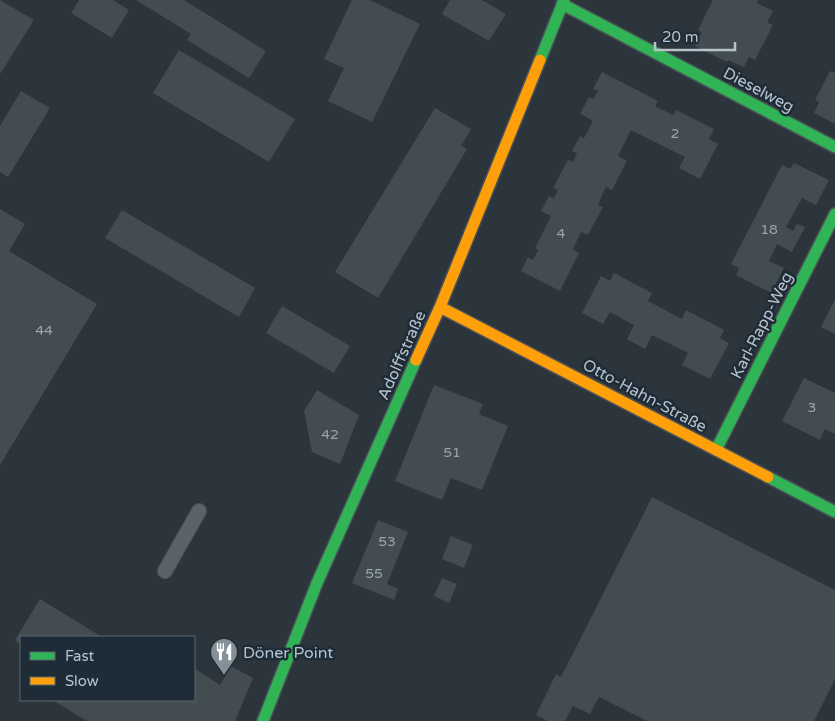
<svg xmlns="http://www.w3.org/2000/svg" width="835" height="721" viewBox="0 0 835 721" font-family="'Varela Round',sans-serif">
  <rect width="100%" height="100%" fill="#2b353b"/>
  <path fill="#434c51" d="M0,0l34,20 -34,54z
    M79,0h34l16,10 -17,28 -41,-25z
    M136,0h48l82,51 -17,27 -62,-38 4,-6z
    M352,0h18l50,24 -48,98 -44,-21 16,-33 -20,-9z
    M450,0h32l24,14 -17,27 -47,-27z
    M713,0h46l-2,3 16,8 -6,11 6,3 -18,35 -6,-3 -5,10 -16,-7 -1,2 -32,-16 7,-14 -4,-2z
    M179,50l116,69 -26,43 -116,-69z
    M830,71l5,2v51l-21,-11 5,-11 -4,-2z
    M602,72l56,29 -3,5 18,9 3,-5 38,19 -5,10 9,5 -18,35 -21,-11 6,-11 -54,-27 -13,26 9,5 -15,29 -6,-3 -4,8 -4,10 5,2 -15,28 -7,-3 -8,17 6,4 -19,38 -39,-20 7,-14 5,3 5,-10 -3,-2 16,-32 -10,-5 8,-15 5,2 4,-8 -5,-2 15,-28 5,2 4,-9 -5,-2 8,-15 4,2 9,-17 -13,-7 9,-17 4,2 5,-8 -5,-2z
    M21,91l29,17 -42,69 -8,-5v-46z
    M435,108l36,21 -10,17 6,3 -89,149 -43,-26z
    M794,163l35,17 -13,25 -14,-7 -16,29 7,4 4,-7 8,3 -13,25 -15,-8 -8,17 15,7 -13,25 -35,-18 3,-7 -8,-4 51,-99 8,4z
    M0,209l25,15 -16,27 88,53 -97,161z
    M122,210l133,78 -16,29 -134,-79z
    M614,273l38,20 -4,8 34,18 4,-9 38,20 -4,8 9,5 -19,36 -28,-14 6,-12 -36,-18 -7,14 -18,-10 7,-14 -24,-13 -7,12 -21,-11 19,-37 9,5z
    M835,299v35l-14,-7z
    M282,306l68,40 -16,27 -68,-40z
    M804,378l31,15v41l-10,-5 -5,11 -38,-19z
    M434,385l49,19 -4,10 29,12 -26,64 -31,-12 -9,22 -47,-19z
    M317,390l42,25 -19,49 -28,-12 -8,-41z
    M652,497l183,93v89l-21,42h-167l-48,-24 -9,17 -17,-8 -8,15h-18l-11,-6 20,-41 5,3z
    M378,520l30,12 -21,52 11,5 -4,11 -42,-17z
    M451,536l22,9 -9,23 -22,-9z
    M442,578l15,6 -8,19 -15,-7z
    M40,599l62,38h-81v7l-6,-4z
    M231,666l22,12 -18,43h-148l-35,-21h142v-32l26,17z"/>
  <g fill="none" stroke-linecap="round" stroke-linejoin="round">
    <defs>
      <path id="lane" d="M165,571l34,-60"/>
      <path id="fast" d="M562,4l273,143
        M540,60l24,-60
        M716,450l119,-236
        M768,477l67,35
        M263,721l54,-138 99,-223"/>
      <path id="slow" d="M440,307l328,170
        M416,360l24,-53 100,-247"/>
    </defs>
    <use href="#lane" stroke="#4a5155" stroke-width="16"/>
    <use href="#fast" stroke="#4a5155" stroke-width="14"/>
    <use href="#slow" stroke="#4a5155" stroke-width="14"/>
    <use href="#lane" stroke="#5c6368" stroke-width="14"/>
    <use href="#fast" stroke="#30b455" stroke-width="11"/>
    <use href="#slow" stroke="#ff9f0a" stroke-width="11"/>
  </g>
  <defs>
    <symbol id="restaurant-pin" viewBox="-11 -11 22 30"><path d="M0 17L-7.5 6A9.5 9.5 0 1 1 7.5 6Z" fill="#859199" stroke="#1e2c37"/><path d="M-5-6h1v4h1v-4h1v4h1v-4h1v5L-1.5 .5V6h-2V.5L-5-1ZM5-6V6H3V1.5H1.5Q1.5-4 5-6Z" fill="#fff"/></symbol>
  </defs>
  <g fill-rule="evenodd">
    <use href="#restaurant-pin" x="208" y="636" width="32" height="43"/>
  </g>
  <g text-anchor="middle" stroke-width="5" stroke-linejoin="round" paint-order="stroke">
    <g font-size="14" fill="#99a4ad">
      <text x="675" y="138">2</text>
      <text x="769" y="234">18</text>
      <text x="561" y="238">4</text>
      <text x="44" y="335">44</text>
      <text x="812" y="412">3</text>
      <text x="330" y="439">42</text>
      <text x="452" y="457">51</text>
      <text x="387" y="546">53</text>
      <text x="374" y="578">55</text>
    </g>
    <g font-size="16" fill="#b6c2cc" stroke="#1e2c37">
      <text transform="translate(759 89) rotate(28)" y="6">Dieselweg</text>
      <text transform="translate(761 325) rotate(-63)" y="6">Karl-Rapp-Weg</text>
      <text transform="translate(401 355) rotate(-66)" y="6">Adolffstraße</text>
      <text transform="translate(645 395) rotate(28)" y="6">Otto-Hahn-Straße</text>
    </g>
    <g font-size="16" fill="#b6c2cc" stroke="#1e2c37" text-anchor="start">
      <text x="243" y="658">Döner Point</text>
    </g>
  </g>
  <rect x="20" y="636" width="175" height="65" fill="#1e2c37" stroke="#5b6873"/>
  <rect x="30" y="652" width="25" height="8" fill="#30b455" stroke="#5b6873"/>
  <text x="65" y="661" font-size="15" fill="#b6c2cc">Fast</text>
  <rect x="30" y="677" width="25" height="8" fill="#ff9f0a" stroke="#5b6873"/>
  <text x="65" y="686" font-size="15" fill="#b6c2cc">Slow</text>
  <path d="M655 42v8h80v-8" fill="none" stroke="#b6c2cc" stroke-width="2.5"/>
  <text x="662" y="42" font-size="15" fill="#b6c2cc" stroke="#1e2c37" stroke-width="4" paint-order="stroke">20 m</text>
</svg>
